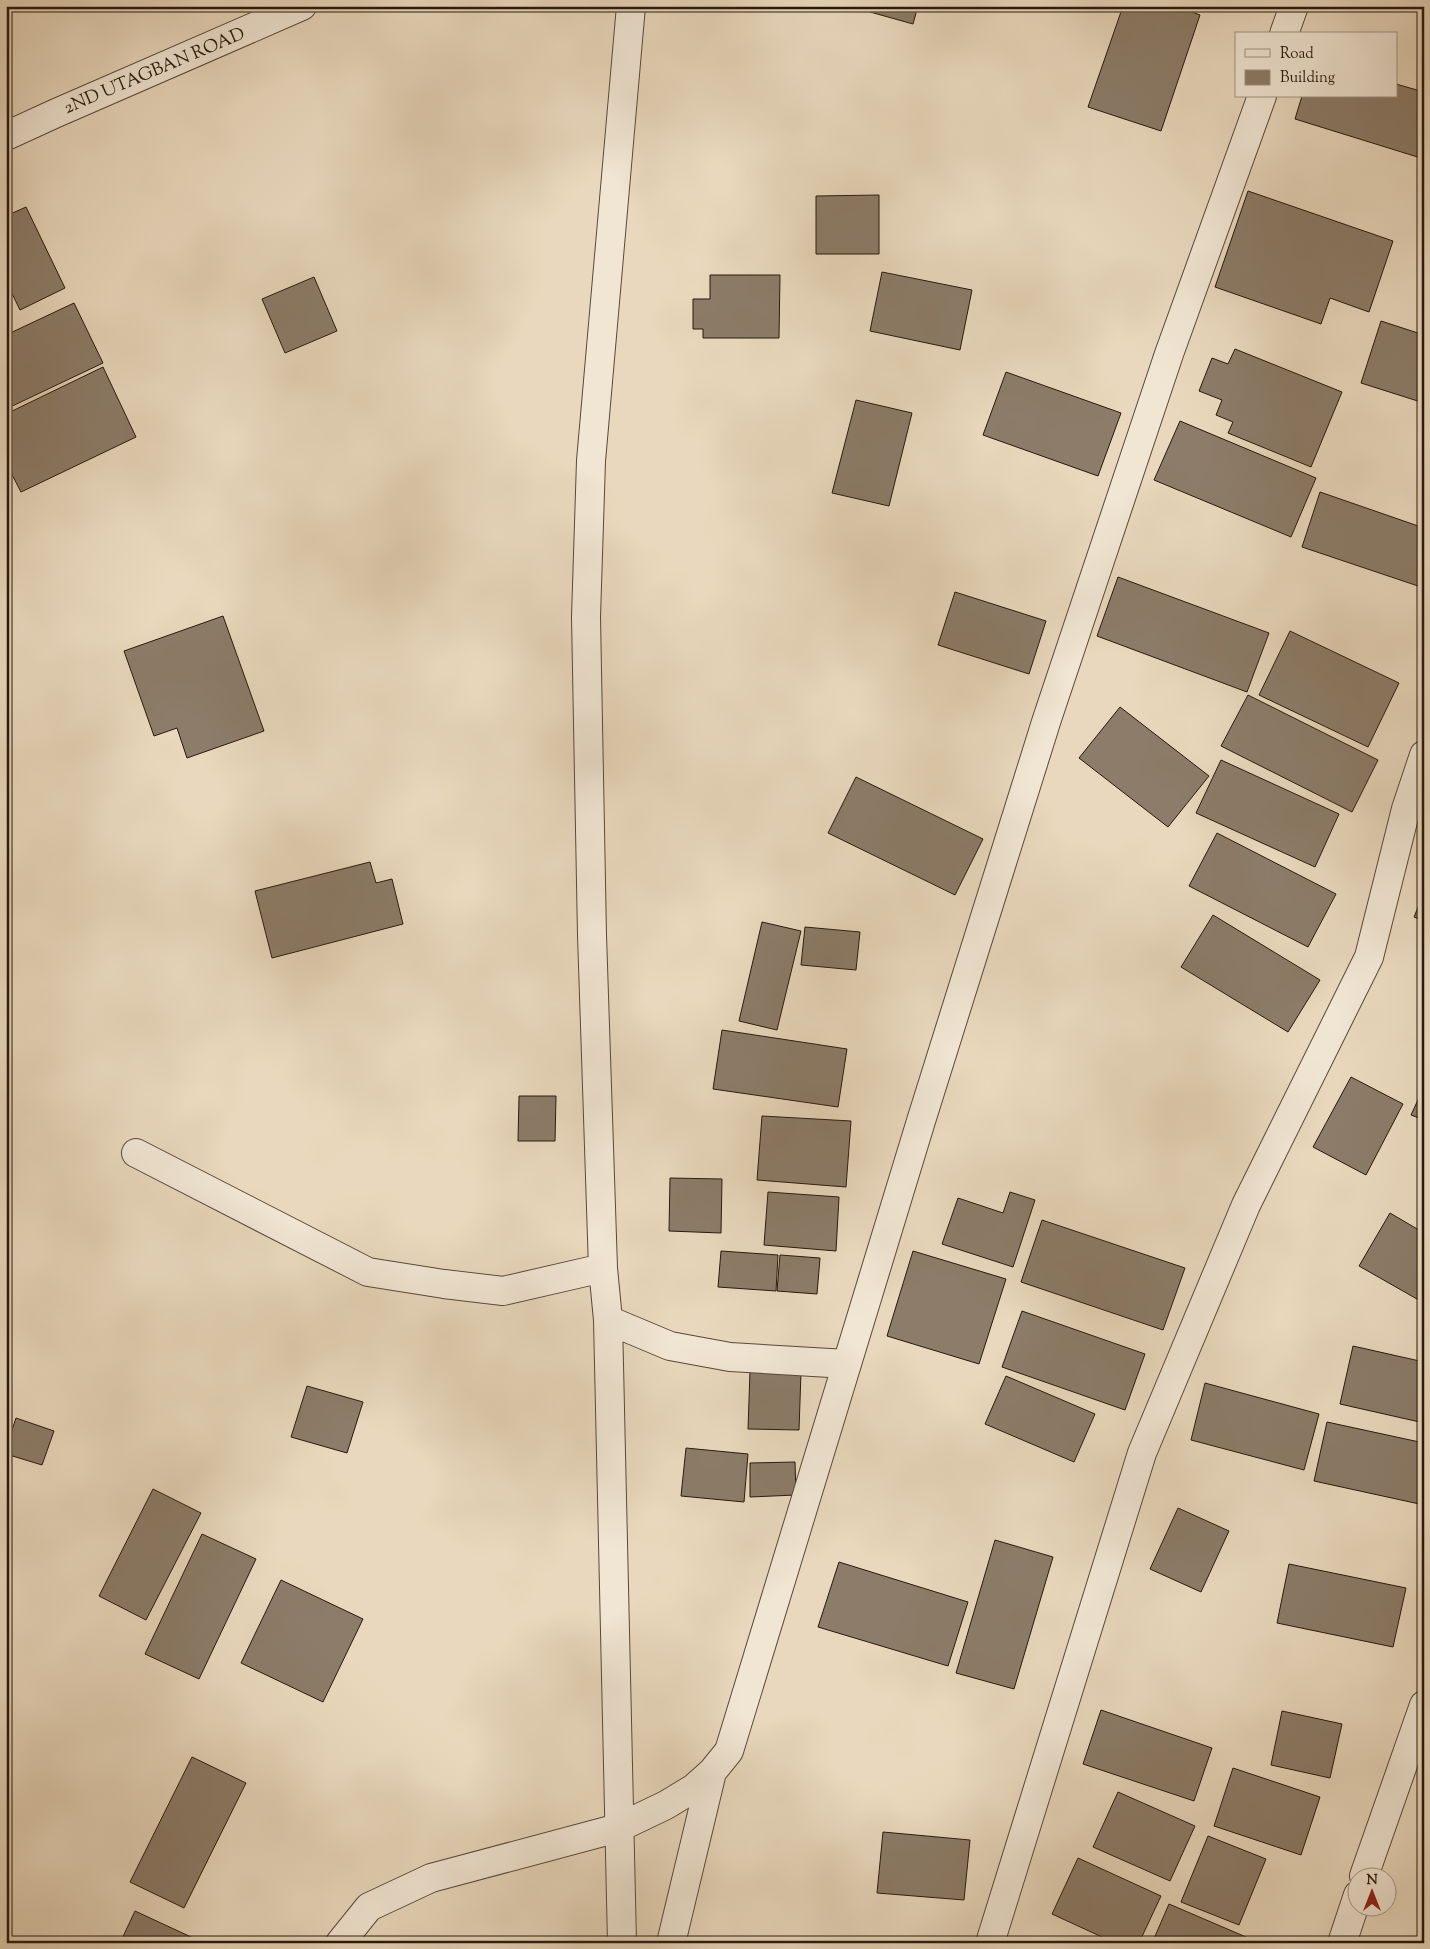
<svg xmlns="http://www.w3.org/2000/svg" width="1430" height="1949" viewBox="0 0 1430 1949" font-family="'Sorts Mill Goudy',serif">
  <rect width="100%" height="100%" fill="#e9d8bd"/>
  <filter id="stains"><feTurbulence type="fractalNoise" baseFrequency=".004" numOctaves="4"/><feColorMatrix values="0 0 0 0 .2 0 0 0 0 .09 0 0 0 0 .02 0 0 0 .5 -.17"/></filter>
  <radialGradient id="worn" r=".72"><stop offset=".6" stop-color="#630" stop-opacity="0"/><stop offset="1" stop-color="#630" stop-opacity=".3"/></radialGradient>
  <path fill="#8c7c69" stroke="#28180d" d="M864,6h54l-5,18 -50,-14z
    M1123,6h53l24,9 -39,116 -73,-24z
    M1396,84l28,8v67l-129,-40 7,-23h94z
    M1248,191l145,50 -24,71 -39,-14 -9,26 -106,-37z
    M879,195v59h-63v-58z
    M26,207l39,81 -45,22 -14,-29v-65z
    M882,272l90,18 -12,60 -90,-19z
    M710,275h70l-1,63h-76v-9h-10v-30h17z
    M314,277l23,54 -52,22 -23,-54z
    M74,303l29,60 -97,46v-74z
    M1381,321l43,14v68l-63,-20z
    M1235,349l107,43 -31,75 -83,-34 5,-11 -17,-7 6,-15 -23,-9 13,-33 16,6z
    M103,367l33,70 -115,55 -15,-29v-49z
    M1006,372l115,41 -23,63 -115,-41z
    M856,400l56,13 -23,93 -57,-13z
    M1180,421l136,57 -25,59 -137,-57z
    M1320,492l104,36v60l-122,-41z
    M1118,577l151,56 -22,59 -150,-56z
    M955,592l91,29 -17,53 -91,-29z
    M223,616l41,115 -77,27 -10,-30 -23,8 -30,-85z
    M1290,631l109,52 -31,64 -109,-52z
    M1248,695l130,65 -26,52 -131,-66z
    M1120,707l89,69 -41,51 -89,-69z
    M1221,760l118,54 -24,53 -119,-54z
    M856,777l127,62 -28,56 -127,-62z
    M1217,833l119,61 -28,53 -119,-61z
    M370,862l6,21 16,-4 11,45 -131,34 -17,-67z
    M1424,893v28l-10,-4z
    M1213,915l107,65 -32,52 -107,-65z
    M762,922l39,9 -24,99 -38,-9z
    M805,927l55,5 -4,38 -55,-5z
    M722,1030l125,19 -9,58 -125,-18z
    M1351,1077l52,27 -37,71 -53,-28z
    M1424,1087v33l-13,-5z
    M519,1096h37l-1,45h-37z
    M762,1116l89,5 -5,66 -89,-7z
    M670,1178l52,1 -1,54 -52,-2z
    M768,1192l71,5 -3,54 -72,-6z
    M1010,1192l25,8 -22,67 -71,-23 16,-46 45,15z
    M1390,1213l34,20v70l-65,-37z
    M1042,1220l143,48 -22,62 -142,-48z
    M721,1251l57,4 -2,36 -58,-4z
    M913,1251l93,28 -27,85 -92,-28z
    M780,1255l40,3 -3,36 -40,-3z
    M1022,1311l123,43 -20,56 -123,-43z
    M1353,1346l71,16v61l-84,-19z
    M750,1371l51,1 -2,58 -51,-1z
    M1006,1376l89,38 -21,48 -89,-38z
    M1205,1383l114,31 -15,56 -113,-30z
    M307,1386l56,16 -16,51 -56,-16z
    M16,1418l38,13 -12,34 -36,-11v-6z
    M1327,1422l97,21v62l-110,-24z
    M686,1448l62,6 -4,48 -63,-6z
    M795,1462l1,33 -46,2v-34z
    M153,1489l48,24 -55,107 -47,-24z
    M1178,1508l51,23 -28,61 -51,-23z
    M202,1534l54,25 -57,120 -54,-25z
    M995,1540l58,17 -39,132 -58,-16z
    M839,1562l129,40 -20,64 -130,-39z
    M1289,1564l117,24 -13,59 -116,-24z
    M281,1580l82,39 -40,83 -82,-39z
    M1101,1710l111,38 -18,53 -111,-37z
    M1282,1711l60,13 -12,54 -59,-13z
    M192,1757l54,26 -62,125 -54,-26z
    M1233,1768l87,29 -19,58 -87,-29z
    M1118,1792l77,34 -25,55 -77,-34z
    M883,1832l87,8 -6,60 -87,-7z
    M1208,1836l58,23 -27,66 -58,-23z
    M1078,1858l83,38 -22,47h-24l-63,-29z
    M1169,1904l91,39h-108z
    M135,1911l69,32h-84z"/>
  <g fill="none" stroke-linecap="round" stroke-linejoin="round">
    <defs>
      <path id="minor" d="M1284,34l10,-28
        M6,136l48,-22 248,-108
        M136,1153l232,119 76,12 59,7 100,-23
        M608,1320l62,26 60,11 117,7
        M1364,1876l60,-171
        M340,1943l29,-36 62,-29 187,-50 48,-23 28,-17 18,-16 17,-21 192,-630 126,-402 122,-365 93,-258
        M622,1943l-14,-623 -5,-52 -11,-333 -6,-318 5,-156 40,-455
        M671,1943l41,-171
        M990,1943l152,-490 104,-248 123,-248 37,-148 18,-54
        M1342,1943l16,-48"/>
    </defs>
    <use href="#minor" stroke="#584839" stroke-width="30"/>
    <use href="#minor" stroke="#f1e6d4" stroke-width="28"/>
  </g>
  <g text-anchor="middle" stroke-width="4" stroke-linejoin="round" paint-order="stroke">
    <g font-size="18" fill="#28180d" stroke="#f1e6d4">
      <text transform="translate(154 70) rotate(-23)" y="6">2ND UTAGBAN ROAD</text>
    </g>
  </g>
  <rect width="1430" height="1949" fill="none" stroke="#e9d8bd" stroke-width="25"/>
  <rect x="8" y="8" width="1415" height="1934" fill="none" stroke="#28180d" stroke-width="2.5"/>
  <rect x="12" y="12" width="1405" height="1924" fill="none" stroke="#28180d"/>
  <rect x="1235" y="32" width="162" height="65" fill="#f1e6d4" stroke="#a19484"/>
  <rect x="1245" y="49" width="25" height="8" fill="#f1e6d4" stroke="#a19484"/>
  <text x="1280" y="58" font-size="15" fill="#28180d">Road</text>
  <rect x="1245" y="70" width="25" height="15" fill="#8c7c69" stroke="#a19484"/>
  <text x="1280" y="82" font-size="15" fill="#28180d">Building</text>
  <g transform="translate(1372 1892)"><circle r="24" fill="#f1e6d4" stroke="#a19484"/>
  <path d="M0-4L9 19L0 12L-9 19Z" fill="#8f2418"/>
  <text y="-8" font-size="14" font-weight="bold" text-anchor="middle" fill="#28180d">N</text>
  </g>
  <rect width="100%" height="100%" filter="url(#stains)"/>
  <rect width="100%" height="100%" fill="url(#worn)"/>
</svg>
